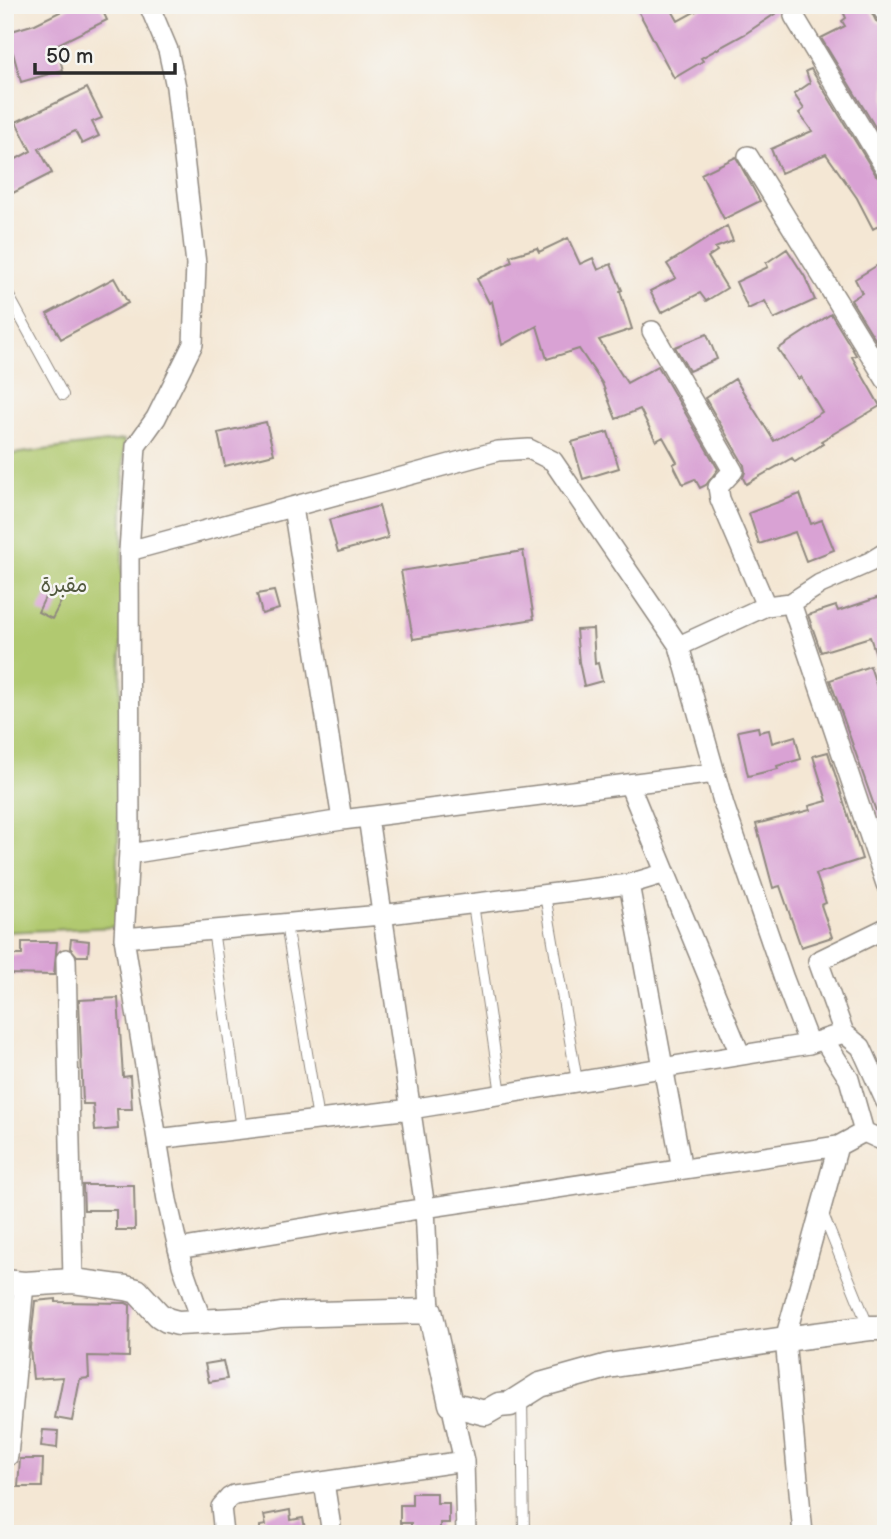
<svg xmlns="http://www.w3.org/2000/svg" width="891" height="1539" viewBox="0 0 891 1539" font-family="'Balsamiq Sans','Playpen Sans Arabic',sans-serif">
  <rect width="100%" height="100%" fill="#f6f6f2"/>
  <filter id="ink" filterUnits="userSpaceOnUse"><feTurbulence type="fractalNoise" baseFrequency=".0143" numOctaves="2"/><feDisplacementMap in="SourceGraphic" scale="14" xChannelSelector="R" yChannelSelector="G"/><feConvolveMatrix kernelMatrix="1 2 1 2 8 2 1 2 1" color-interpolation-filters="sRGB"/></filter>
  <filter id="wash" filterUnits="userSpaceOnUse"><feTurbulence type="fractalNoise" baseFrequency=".00686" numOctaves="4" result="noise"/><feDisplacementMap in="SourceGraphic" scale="28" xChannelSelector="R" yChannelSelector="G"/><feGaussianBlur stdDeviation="1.57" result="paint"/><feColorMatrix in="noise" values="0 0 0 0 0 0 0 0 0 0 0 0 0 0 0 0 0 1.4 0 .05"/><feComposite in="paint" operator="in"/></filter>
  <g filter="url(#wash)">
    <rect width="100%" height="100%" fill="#f4e7d4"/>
    <path fill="#b1c96f" stroke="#6e7a4d" stroke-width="2" d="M124,440l-7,487 -112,5v-477z"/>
    <g id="blocks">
      <path fill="#d9a2d4" d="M74,5h26l7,15 -51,25 7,25 -42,12 -8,-29 -8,2v-22l30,-9z
        M635,5h34l9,16 29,-16h81l-43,29 -44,24 2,3 -29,17z
        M840,5h28l8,16 10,5v119l-65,-107 24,-12 -3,-5 4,-3z
        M811,69l65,106 10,6v41l-13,7 -16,-31 -31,-44 -45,19 -10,-24 41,-18 -13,-18 5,-4 -10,-15 16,-11 -4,-12z
        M87,88l15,30 -10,4 7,14 -17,8 -7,-13 -36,18 13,24 -47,24v-32l26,-14 -15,-29z
        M736,157l24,44 -36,18 -23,-45z
        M727,226l6,15 -18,7 2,3 -9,6 19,31 -21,13 -6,-8 -39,20 -11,-22 26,-13 -9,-14z
        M568,238l12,26 13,-6 5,12 13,-6 11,26 -2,1 12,38 -33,11 28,43 31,-17 60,103 -12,16 -6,3 -5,-9 -12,5 -10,-20 4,-2 -14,-25 -7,4 -16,-32 -24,10 -14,-36 -23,-34 -32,10 -10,-33 -35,19 -10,-44 -3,2 -12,-24 35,-17 -2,-6 27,-8 2,4z
        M787,249l18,28 10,23 -41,19 -9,-18 -17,8 -12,-27 32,-15 -2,-4z
        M886,260v81l-8,3 -27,-44 11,-7 -7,-14z
        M114,278l14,25 -67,36 -14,-25z
        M831,314l25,41 -4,2 28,49 -59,35 2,3 -28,18 -3,-4 -46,26 -3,-6 2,-6 -1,-7 -39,-67 30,-19 39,62 48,-29 -21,-35 -3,2 -20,-30z
        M707,334l10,25 -28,12 -14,-24z
        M266,422l8,32 -49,12 -7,-33z
        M608,432l11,36 -36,11 -11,-37z
        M800,494l11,30 11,-4 12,30 -28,11 -11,-29 -36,12 -10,-31z
        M379,506l9,32 -50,14 -9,-32z
        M523,551l11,68 -121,20 -12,-68z
        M49,589l15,7 -12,23 -14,-7z
        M274,591l5,18 -17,5 -5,-20z
        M886,595v80h-3l-13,-38 -49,15 -13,-37 28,-9 2,5z
        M593,629l2,35 3,-1 4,18 -18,5 -5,-24 -3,-32z
        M870,666l10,30 6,-2v140h-2l-54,-154z
        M758,727l1,5 10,-2 3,13 23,-7 6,23 -24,7 1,3 -30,7 -10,-45z
        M828,752l34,107 -46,15 10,29 -5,2 11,32 -31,10 -21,-61 -7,2 -17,-64 54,-14 -1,-4 18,-5 -14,-45z
        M71,939l18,2 -1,15h-11l-7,-8z
        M22,942h35l-3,33 -49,-1v-19h17z
        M118,998l5,79 7,-1 2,33h-15l1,20 -23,2 -2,-27h-10l-4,-104z
        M83,1185h51l1,45h-19v-20h-32z
        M56,1299v3l70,1 4,2 -1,52 -41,-1 1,22 -9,1 -8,42 -17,-3 8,-41 -30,2 -3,-31 5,-47z
        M223,1361l4,18 -18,3 -4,-18z
        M43,1430l15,1 -1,17 -16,-2z
        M20,1459h23l-1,28h-24z
        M412,1493h25v10h12v20h-9v11h-29v-11h-11v-18h12z
        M290,1510l1,10 12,-2 3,16h-46v-8l6,-1 -2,-10z"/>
    </g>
  </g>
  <g filter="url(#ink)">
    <use href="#blocks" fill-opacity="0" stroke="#908980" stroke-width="2"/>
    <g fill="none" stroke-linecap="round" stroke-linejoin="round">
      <defs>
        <path id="service" d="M5,289l58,106
          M545,895l32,186
          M473,904l28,190
          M286,924l32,196
          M213,930l29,199
          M822,1212l47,116
          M522,1397l2,137"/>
        <path id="minor" d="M880,5l6,9
          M794,16l92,153
          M748,156l138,224
          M652,331l81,140 -15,16 2,12 46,107
          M293,507l49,313
          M129,551l7,-105 20,-28 37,-74 3,-80 -20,-177 -8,-37 -19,-45
          M791,603l95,281
          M679,646l87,-40 25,-3 29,-19 50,-22 16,-10
          M629,784l111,270
          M368,817l57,391 5,103
          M129,854l213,-34 373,-47
          M629,884l53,285
          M886,928l-68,33 26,72 17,14 25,55
          M124,938l257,-23 248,-31 37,-11
          M66,959l7,322
          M864,1132l22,10
          M157,1139l254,-30 398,-65 35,-11
          M178,1249l247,-41 413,-62
          M202,1322l-20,-57 -15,-65 -43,-262 6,-105 -1,-282 369,-100 31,-2 24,12 126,185 45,159 60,174 25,65
          M451,1404l13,57 2,73
          M8,1456l16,-172
          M324,1482l8,52
          M224,1534l-3,-27 8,-9 5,-3 230,-34
          M803,1534l-18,-195 53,-193 26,-14 -15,-53 -25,-39"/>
        <path id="tertiary" d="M5,1282l19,2 49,-3 53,7 11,3 22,24 8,5 11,3 79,-4 24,-4 149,-4 21,93 34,9 14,-8 11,-1 30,-19 68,-19 177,-27 85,-11h16"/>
      </defs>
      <use href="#service" stroke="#908980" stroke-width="12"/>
      <use href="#minor" stroke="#908980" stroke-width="22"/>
      <use href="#tertiary" stroke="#908980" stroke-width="27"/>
      <use href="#service" stroke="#fff" stroke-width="10"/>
      <use href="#minor" stroke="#fff" stroke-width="19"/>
      <use href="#tertiary" stroke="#fff" stroke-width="24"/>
    </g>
  </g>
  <g text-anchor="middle" stroke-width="5" stroke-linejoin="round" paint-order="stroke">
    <g font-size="21" fill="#535a3f" stroke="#f6f6f2">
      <text x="64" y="592">مقبرة</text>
    </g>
  </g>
  <rect width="891" height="1539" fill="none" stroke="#f6f6f2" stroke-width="28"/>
  <path d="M35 63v10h140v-10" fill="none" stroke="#2b2b2b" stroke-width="3.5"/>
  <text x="46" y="63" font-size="21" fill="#2b2b2b" stroke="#f6f6f2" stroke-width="5" paint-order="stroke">50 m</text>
</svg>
